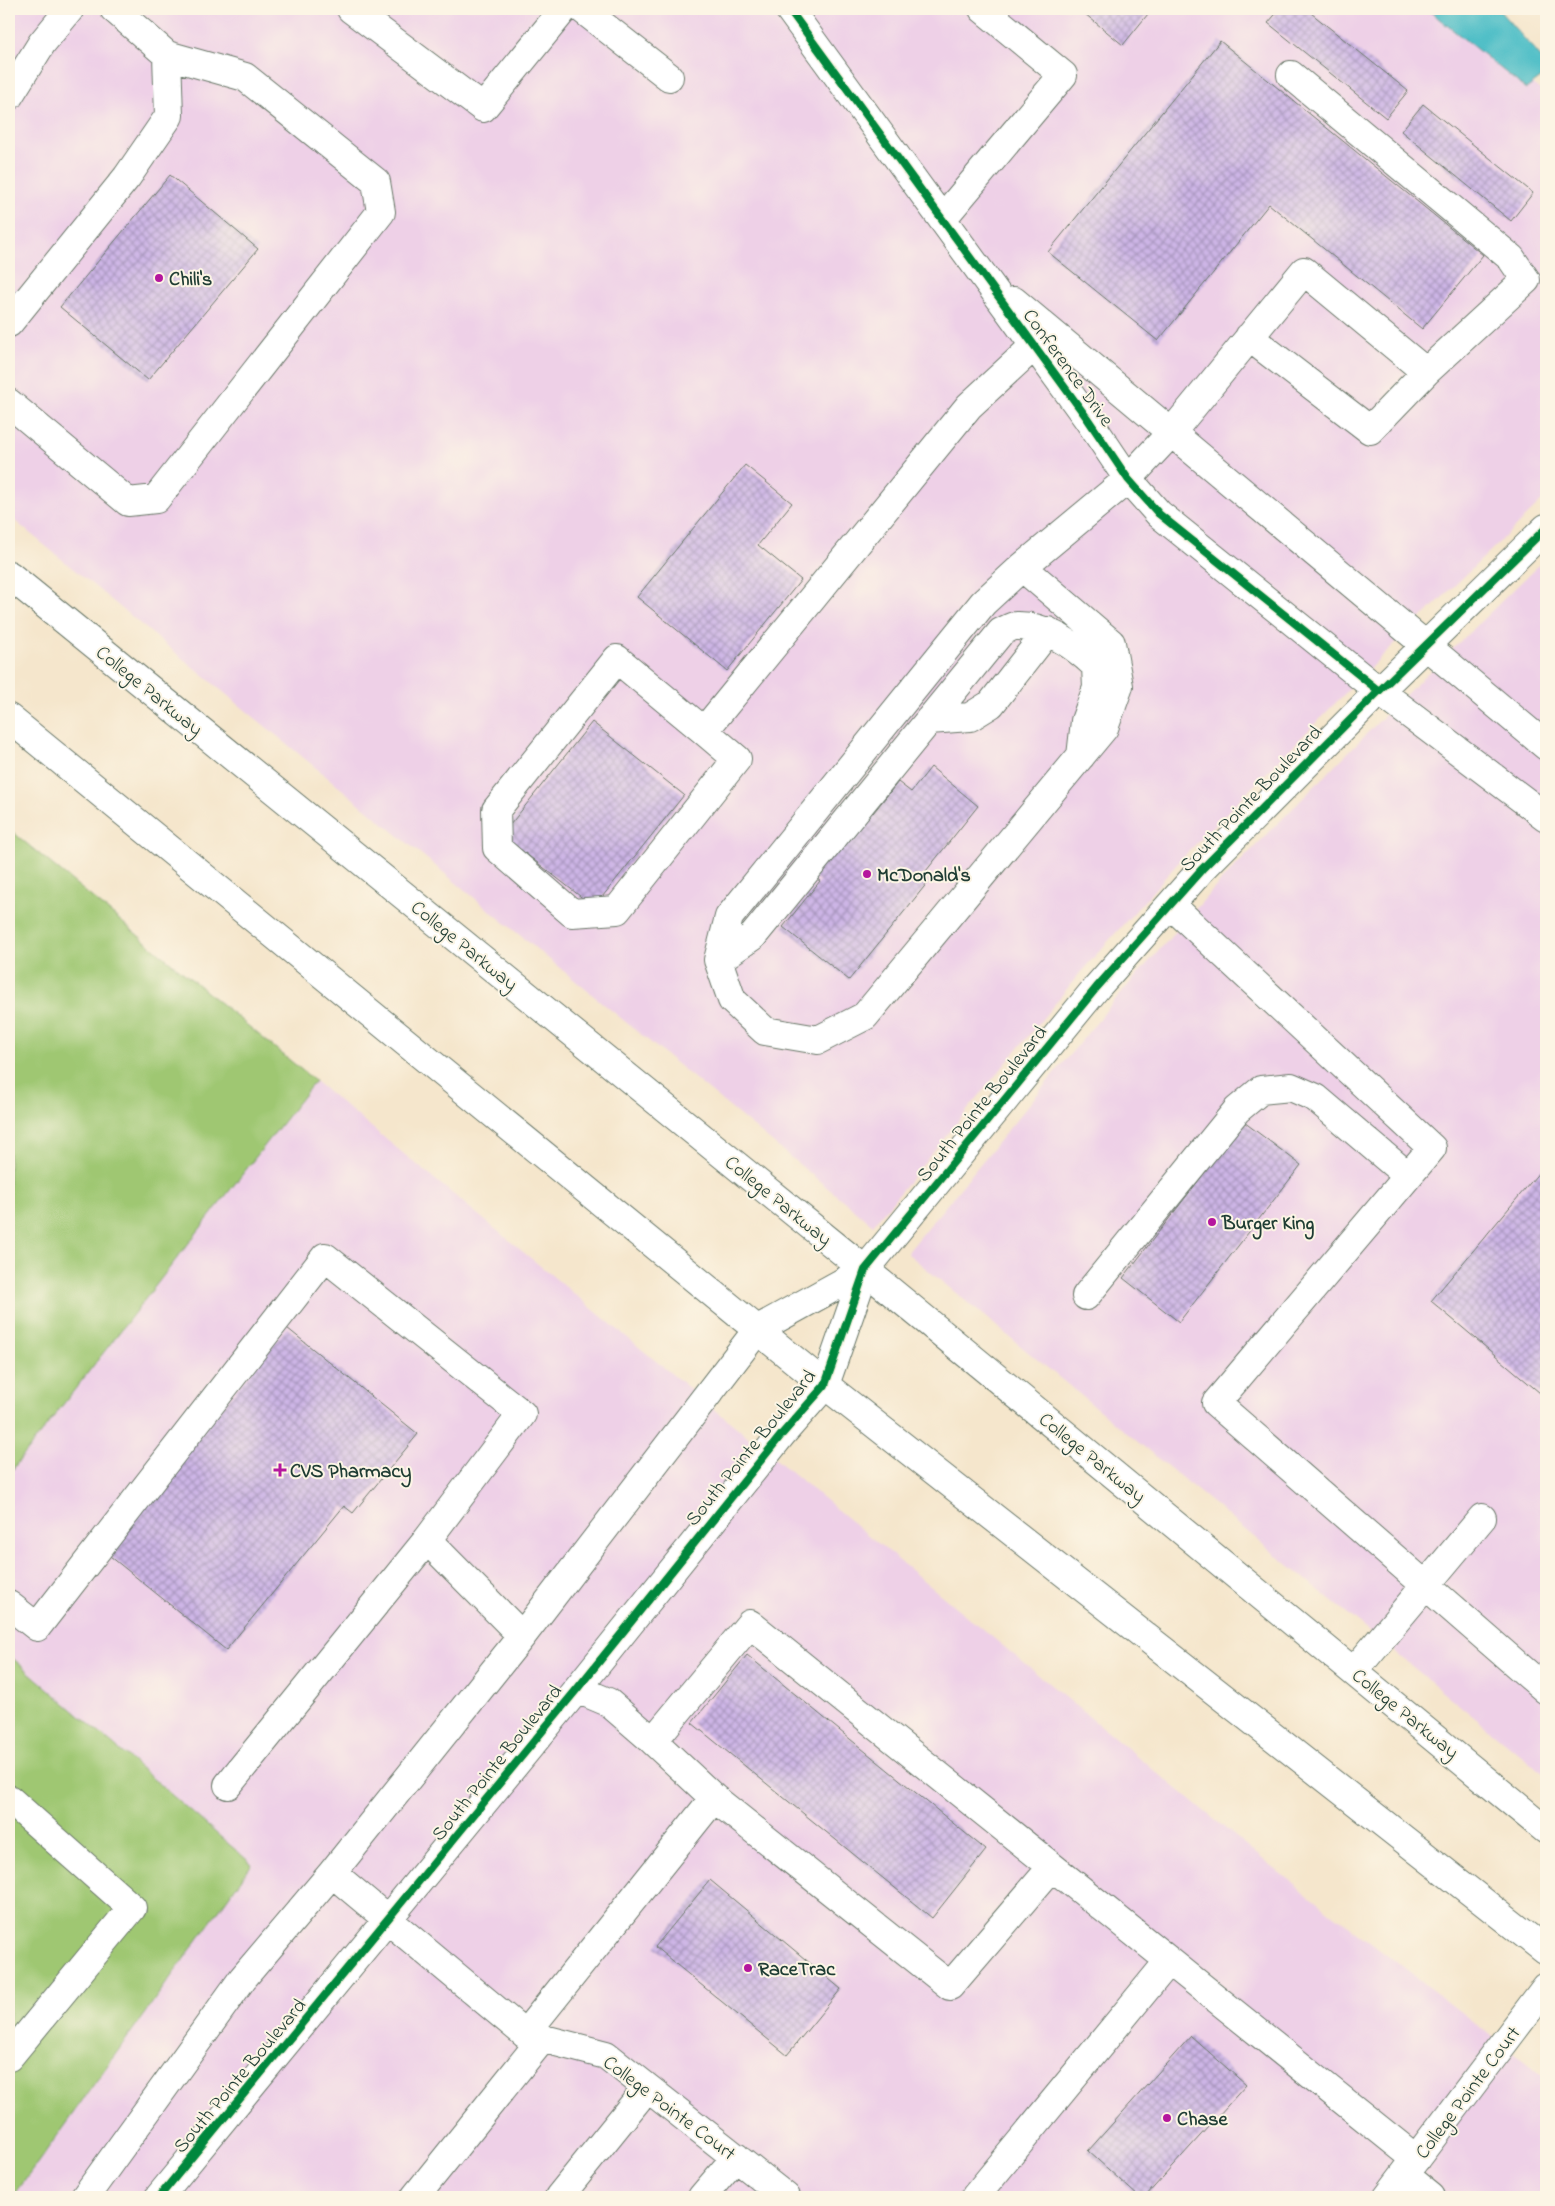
<svg xmlns="http://www.w3.org/2000/svg" width="1555" height="2206" viewBox="0 0 1555 2206" font-family="'Indie Flower',sans-serif">
  <defs>
    <pattern id="building-cross-hatch" width="8" height="8" patternUnits="userSpaceOnUse" patternTransform="scale(1.25)"><rect width="8" height="8" fill="#cdb5e6"/><path d="M0 0l8 8M0 8l8-8" fill="none" stroke="#a694bb"/></pattern>
  </defs>
  <rect width="100%" height="100%" fill="#fcf5e5"/>
  <filter id="ink" filterUnits="userSpaceOnUse"><feTurbulence type="fractalNoise" baseFrequency=".02" numOctaves="2"/><feDisplacementMap in="SourceGraphic" scale="10" xChannelSelector="R" yChannelSelector="G"/><feConvolveMatrix kernelMatrix="1 2 1 2 8 2 1 2 1" color-interpolation-filters="sRGB"/></filter>
  <filter id="wash" filterUnits="userSpaceOnUse"><feTurbulence type="fractalNoise" baseFrequency=".0096" numOctaves="4" result="noise"/><feDisplacementMap in="SourceGraphic" scale="20" xChannelSelector="R" yChannelSelector="G"/><feGaussianBlur stdDeviation="1.12" result="paint"/><feColorMatrix in="noise" values="0 0 0 0 0 0 0 0 0 0 0 0 0 0 0 0 0 1.4 0 .05"/><feComposite in="paint" operator="in"/></filter>
  <g filter="url(#wash)">
    <rect width="100%" height="100%" fill="#f5e6cc"/>
    <path fill="#eed0e7" d="M9,9h1418l99,80 7,-5 13,11v402l-165,160 -195,197 -106,119 -207,252 -864,-709z
      M1546,558v1218l-639,-523 207,-252 104,-117 176,-178z
      M315,1081l956,785 275,212v119h-1533l239,-333 -243,-209v-181z"/>
    <path fill="#9fc772" stroke="#5f8253" d="M9,829l306,252 -306,393z
      M9,1655l243,209 -239,333h-4z"/>
    <path fill="#51bfc7" stroke="#387e7e" d="M1427,9h71l48,54v11l-20,15z"/>
    <g id="blocks">
      <path fill="url(#building-cross-hatch)" d="M1079,9h73l-29,36z
        M1280,9h26l102,82 -22,27 -118,-95z
        M1220,41l263,214 -61,74 -153,-125 -111,137 -110,-89z
        M1423,104l110,89 -22,28 -110,-90z
        M170,175l88,74 -110,131 -88,-73z
        M745,465l47,38 -34,42 43,35 -74,91 -90,-74z
        M592,722l92,73 -90,112 -92,-72z
        M931,767l47,39 -56,70 6,6 -79,98 -66,-53 37,-46 -12,-8 54,-68 11,8 25,-31 13,10z
        M1244,1122l57,43 -122,157 -56,-44z
        M1546,1164v234l-115,-97z
        M287,1328l131,106 -65,79 -9,-7 -118,144 -121,-98z
        M747,1655l239,195 -54,68 -240,-195z
        M710,1880l131,109 -54,66 -132,-108z
        M1191,2036l55,49 -101,112h-6l-51,-46z"/>
    </g>
  </g>
  <g filter="url(#ink)">
    <use href="#blocks" fill-opacity="0" stroke="#6a7869" stroke-width="1"/>
    <g fill="none" stroke-linecap="round" stroke-linejoin="round">
      <defs>
        <path id="minor" d="M351,9l132,99 81,-99
          M582,9l87,68
          M789,9l298,409 41,61 31,35 220,177 167,126
          M1291,75l220,183 15,22 -100,92
          M9,96l33,-53 28,-34
          M942,219l121,-144 -80,-66
          M1014,301l532,445
          M9,323l118,-146 42,-61 -2,-61
          M9,403l119,99 28,-3 225,-287 -5,-30 -131,-105 -78,-22 -53,-46
          M1022,567l89,76 8,43 -15,42 -239,288 -47,24 -53,-9 -33,-31 -14,-40 11,-43 254,-314z
          M1022,567l106,-88 43,-46 133,-162 122,101 -56,58 -121,-93
          M929,720l41,-3 21,-13 57,-73
          M704,731l33,28 -120,151 -45,3 -75,-65 -1,-38 121,-151 87,72 265,-325 65,-60
          M1171,905l261,243 -216,255 330,287
          M718,960l35,-24 248,-304c5,-2 10,-6 15,-6 31,-1 58,19 80,40l1,22 -12,33 -4,35
          M1086,1296l151,-186 24,-20 30,-3 25,11 92,78
          M427,1540l95,96
          M9,1605l28,22 288,-370 197,157 -95,126 -199,245
          M1354,1671l128,-153
          M577,1689l31,13 45,39 97,-117 666,535
          M653,1741l61,57 236,188 102,-119
          M9,1799l123,109 -123,149
          M332,1873l193,161 81,21 180,142
          M525,2034l189,-236
          M1404,2175l27,22
          M85,2197l158,-219 89,-105 190,-237 236,-307 107,-59
          M159,2197l418,-508 205,-255 43,-49 40,-115 232,-283 105,-118 177,-178 167,-163
          M415,2197l128,-159
          M559,2197l88,-109
          M702,2197l34,-40
          M975,2197l194,-236
          M1387,2197l159,-210"/>
        <path id="major" d="M9,575l856,695 681,560
          M9,718l816,667 721,566"/>
      </defs>
      <use href="#minor" stroke="#6a7869" stroke-width="30"/>
      <use href="#major" stroke="#6a7869" stroke-width="30"/>
      <use href="#minor" stroke="#fff" stroke-width="28"/>
      <use href="#major" stroke="#fff" stroke-width="28"/>
      <defs>
        <path id="cycleway" d="M789,9l298,409 41,61 31,35 220,177
          M159,2197l418,-508 205,-255 43,-49 40,-115 232,-283 105,-118 177,-178 167,-163"/>
      </defs>
      <use href="#cycleway" stroke="#fcf5e5" stroke-width="11"/>
      <use href="#cycleway" stroke="#00873e" stroke-width="8"/>
    </g>
  </g>
  <g fill="#b5179e" stroke="#fcf5e5" stroke-width="2">
    <circle cx="159" cy="278" r="5"/>
    <circle cx="867" cy="874" r="5"/>
    <circle cx="1212" cy="1222" r="5"/>
    <path d="M277.5 1462.5h5v5h5v5h-5v5h-5v-5h-5v-5h5z"/>
    <circle cx="748" cy="1968" r="5"/>
    <circle cx="1167" cy="2118" r="5"/>
  </g>
  <g text-anchor="middle" stroke-width="4" stroke-linejoin="round" paint-order="stroke">
    <g font-size="20" font-weight="bold" fill="#1f3d34" stroke="#fcf5e5" text-anchor="start">
      <text x="169" y="285">Chili's</text>
      <text x="877" y="881">McDonald's</text>
      <text x="1222" y="1229">Burger King</text>
      <text x="290" y="1477">CVS Pharmacy</text>
      <text x="758" y="1975">RaceTrac</text>
      <text x="1177" y="2125">Chase</text>
    </g>
    <g font-size="20" fill="#1f3d34" stroke="#fcf5e5">
      <text transform="translate(1069 367) rotate(54)" y="7">Conference Drive</text>
      <text transform="translate(150 690) rotate(39)" y="7">College Parkway</text>
      <text transform="translate(1250 798) rotate(-46)" y="7">South Pointe Boulevard</text>
      <text transform="translate(465 945) rotate(39)" y="7">College Parkway</text>
      <text transform="translate(981 1103) rotate(-51)" y="7">South Pointe Boulevard</text>
      <text transform="translate(779 1200) rotate(39)" y="7">College Parkway</text>
      <text transform="translate(750 1447) rotate(-51)" y="7">South Pointe Boulevard</text>
      <text transform="translate(1093 1457) rotate(39)" y="7">College Parkway</text>
      <text transform="translate(1406 1713) rotate(39)" y="7">College Parkway</text>
      <text transform="translate(496 1762) rotate(-51)" y="7">South Pointe Boulevard</text>
      <text transform="translate(239 2075) rotate(-50)" y="7">South Pointe Boulevard</text>
      <text transform="translate(1467 2092) rotate(-53)" y="7">College Pointe Court</text>
      <text transform="translate(670 2107) rotate(37)" y="7">College Pointe Court</text>
    </g>
  </g>
  <rect width="1555" height="2206" fill="none" stroke="#fcf5e5" stroke-width="30"/>
</svg>
